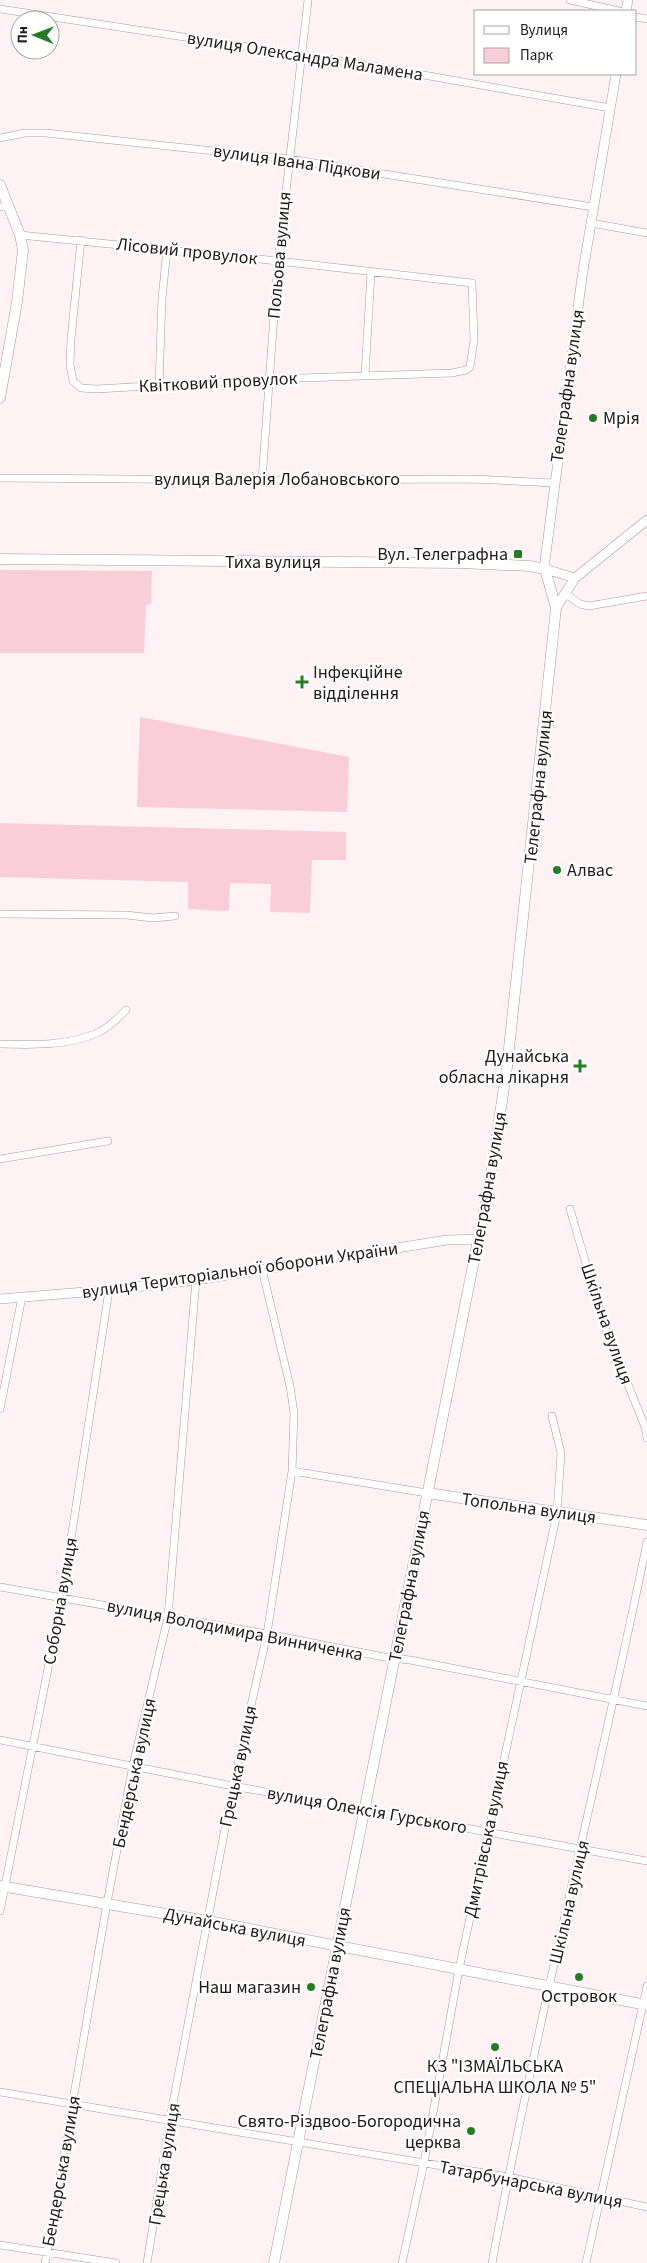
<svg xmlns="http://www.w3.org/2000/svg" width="647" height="2263" viewBox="0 0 647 2263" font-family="'Source Sans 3',sans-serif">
  <rect width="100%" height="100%" fill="#fff2f5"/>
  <path fill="#faced8" d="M0,570l152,1 -1,33 -5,1 -2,48h-144z
    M140,717l209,40 -2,55 -210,-5z
    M0,823l346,9v28h-34l-2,53 -40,-1 1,-28 -41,-1 -1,28 -41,-2v-27l-188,-5z"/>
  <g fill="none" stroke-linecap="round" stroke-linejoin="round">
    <defs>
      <path id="minor" d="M570,0l49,11
        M0,9l367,56 243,43
        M636,17l11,2
        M0,138l25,-5h21l243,26 304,48
        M0,207h8
        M591,223l56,10
        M20,235l258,26 194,22 2,57 -4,27 -4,3 -14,3 -182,6 -173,10 -16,-1 -8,-7 -3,-16 1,-26 10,-99
        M365,375l6,-102
        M159,385l3,-87 5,-48
        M0,478l262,2 210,-1 82,4
        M262,480l16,-219 30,-261
        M564,593l16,11 9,2 58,-10
        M0,914l126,1 27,3 22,-2
        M0,1044c32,1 70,2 99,-12 11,-5 19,-14 27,-22
        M0,1159l108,-18
        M570,1209l33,113 42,105 2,11
        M0,1409l22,-112
        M292,1471l135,22
        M0,1587l267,47 117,23 26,3 237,46
        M0,1740l233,46 414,75
        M0,1911l62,-313 47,-308
        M0,2092l508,85 139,30
        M0,2245l116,18
        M45,2263l62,-360 26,-138 35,-148 28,-337
        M147,2263l23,-144 63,-333 34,-152 25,-163 2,-58 -4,-27 -28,-117
        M402,2263l22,-100 35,-194 98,-456 4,-60 -9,-37
        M492,2263c45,-242 106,-480 155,-721
        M586,2263l61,-277"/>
      <path id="tertiary" d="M626,11l2,-11
        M575,578l-30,-9v-8l37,-284 34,-203
        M556,608l19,-30 72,-58
        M0,1299l109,-9 87,-10 251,-40 32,-1"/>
      <path id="secondary" d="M0,185l20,50 3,15 -6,52 -17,96
        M0,559l461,4 69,3 15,3 11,39 -49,459 -16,108 -217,1088
        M427,1493l220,32
        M0,1886l208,35 439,84"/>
    </defs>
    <use href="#minor" stroke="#b09399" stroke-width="8"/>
    <use href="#tertiary" stroke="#b09399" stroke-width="10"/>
    <use href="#secondary" stroke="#b09399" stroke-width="11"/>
    <use href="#minor" stroke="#fff" stroke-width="7"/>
    <use href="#tertiary" stroke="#fff" stroke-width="9"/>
    <use href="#secondary" stroke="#fff" stroke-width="10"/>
  </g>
  <g fill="#277a26" stroke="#fff" stroke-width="2">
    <circle cx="593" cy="418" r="5"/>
    <rect x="513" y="549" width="10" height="10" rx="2.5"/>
    <path d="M299.5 674.5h5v5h5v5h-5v5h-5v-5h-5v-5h5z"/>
    <circle cx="557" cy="870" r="5"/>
    <path d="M577.5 1058.5h5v5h5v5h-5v5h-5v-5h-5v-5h5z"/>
    <circle cx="579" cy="1977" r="5"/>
    <circle cx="311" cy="1987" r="5"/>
    <circle cx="495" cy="2047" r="5"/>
    <circle cx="471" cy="2131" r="5"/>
  </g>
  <g text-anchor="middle" stroke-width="4.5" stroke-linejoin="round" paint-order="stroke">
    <g font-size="18" fill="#23181a" stroke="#fff">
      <text transform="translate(305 56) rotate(9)" y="6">вулиця Олександра Маламена</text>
      <text transform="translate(297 162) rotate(8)" y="6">вулиця Івана Підкови</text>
      <text transform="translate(187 251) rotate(6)" y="6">Лісовий провулок</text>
      <text transform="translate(279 255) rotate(-85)" y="6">Польова вулиця</text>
      <text transform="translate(218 382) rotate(-3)" y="6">Квітковий провулок</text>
      <text transform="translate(567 386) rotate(-82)" y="6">Телеграфна вулиця</text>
      <text x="277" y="485">вулиця Валерія Лобановського</text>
      <text x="273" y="568">Тиха вулиця</text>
      <text transform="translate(538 787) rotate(-84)" y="6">Телеграфна вулиця</text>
      <text transform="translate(487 1188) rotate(-80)" y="6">Телеграфна вулиця</text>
      <text transform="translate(240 1270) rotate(-8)" y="6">вулиця Територіальної оборони України</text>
      <text transform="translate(607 1324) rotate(71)" y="6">Шкільна вулиця</text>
      <text transform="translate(529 1508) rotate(8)" y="6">Топольна вулиця</text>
      <text transform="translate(409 1586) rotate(-79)" y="6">Телеграфна вулиця</text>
      <text transform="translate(60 1601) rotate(-80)" y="6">Соборна вулиця</text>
      <text transform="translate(235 1630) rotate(11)" y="6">вулиця Володимира Винниченка</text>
      <text transform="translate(238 1766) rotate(-78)" y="6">Грецька вулиця</text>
      <text transform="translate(134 1773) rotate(-78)" y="6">Бендерська вулиця</text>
      <text transform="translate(367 1810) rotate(10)" y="6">вулиця Олексія Гурського</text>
      <text transform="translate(486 1839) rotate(-78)" y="6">Дмитрівська вулиця</text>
      <text transform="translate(569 1902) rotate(-77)" y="6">Шкільна вулиця</text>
      <text transform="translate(235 1927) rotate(11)" y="6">Дунайська вулиця</text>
      <text transform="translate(330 1983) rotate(-79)" y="6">Телеграфна вулиця</text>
      <text transform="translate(164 2164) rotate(-81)" y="6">Грецька вулиця</text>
      <text transform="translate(61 2171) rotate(-80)" y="6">Бендерська вулиця</text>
      <text transform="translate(531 2184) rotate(11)" y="6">Татарбунарська вулиця</text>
    </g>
    <g font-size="18" fill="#23181a" stroke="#fff" text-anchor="end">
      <text x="603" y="424" text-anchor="start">Мрія</text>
      <text x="508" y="560">Вул. Телеграфна</text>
      <text x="313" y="678" text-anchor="start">Інфекційне<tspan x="313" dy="21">відділення</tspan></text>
      <text x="567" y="876" text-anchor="start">Алвас</text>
      <text x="569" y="1062">Дунайська<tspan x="569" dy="21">обласна лікарня</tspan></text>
      <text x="301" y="1993">Наш магазин</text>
      <text x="579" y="2002" text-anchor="middle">Островок</text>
      <text x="495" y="2072" text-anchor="middle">КЗ "ІЗМАЇЛЬСЬКА<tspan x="495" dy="21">СПЕЦІАЛЬНА ШКОЛА № 5"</tspan></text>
      <text x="461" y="2127">Свято-Різдвоо-Богородична<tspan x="461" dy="21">церква</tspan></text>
    </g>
  </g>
  <rect x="474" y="10" width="162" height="65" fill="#ffffff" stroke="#a7a3a3"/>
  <rect x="484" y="26" width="25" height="8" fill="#ffffff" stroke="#a7a3a3"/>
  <text x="520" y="35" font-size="15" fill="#23181a">Вулиця</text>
  <rect x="484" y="48" width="25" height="15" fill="#faced8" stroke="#a7a3a3"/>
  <text x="520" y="60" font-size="15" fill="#23181a">Парк</text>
  <g transform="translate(35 35) rotate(271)"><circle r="24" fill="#ffffff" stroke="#a7a3a3"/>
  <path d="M0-4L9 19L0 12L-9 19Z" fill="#277a26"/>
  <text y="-8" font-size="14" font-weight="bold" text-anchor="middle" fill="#23181a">Пн</text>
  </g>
</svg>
